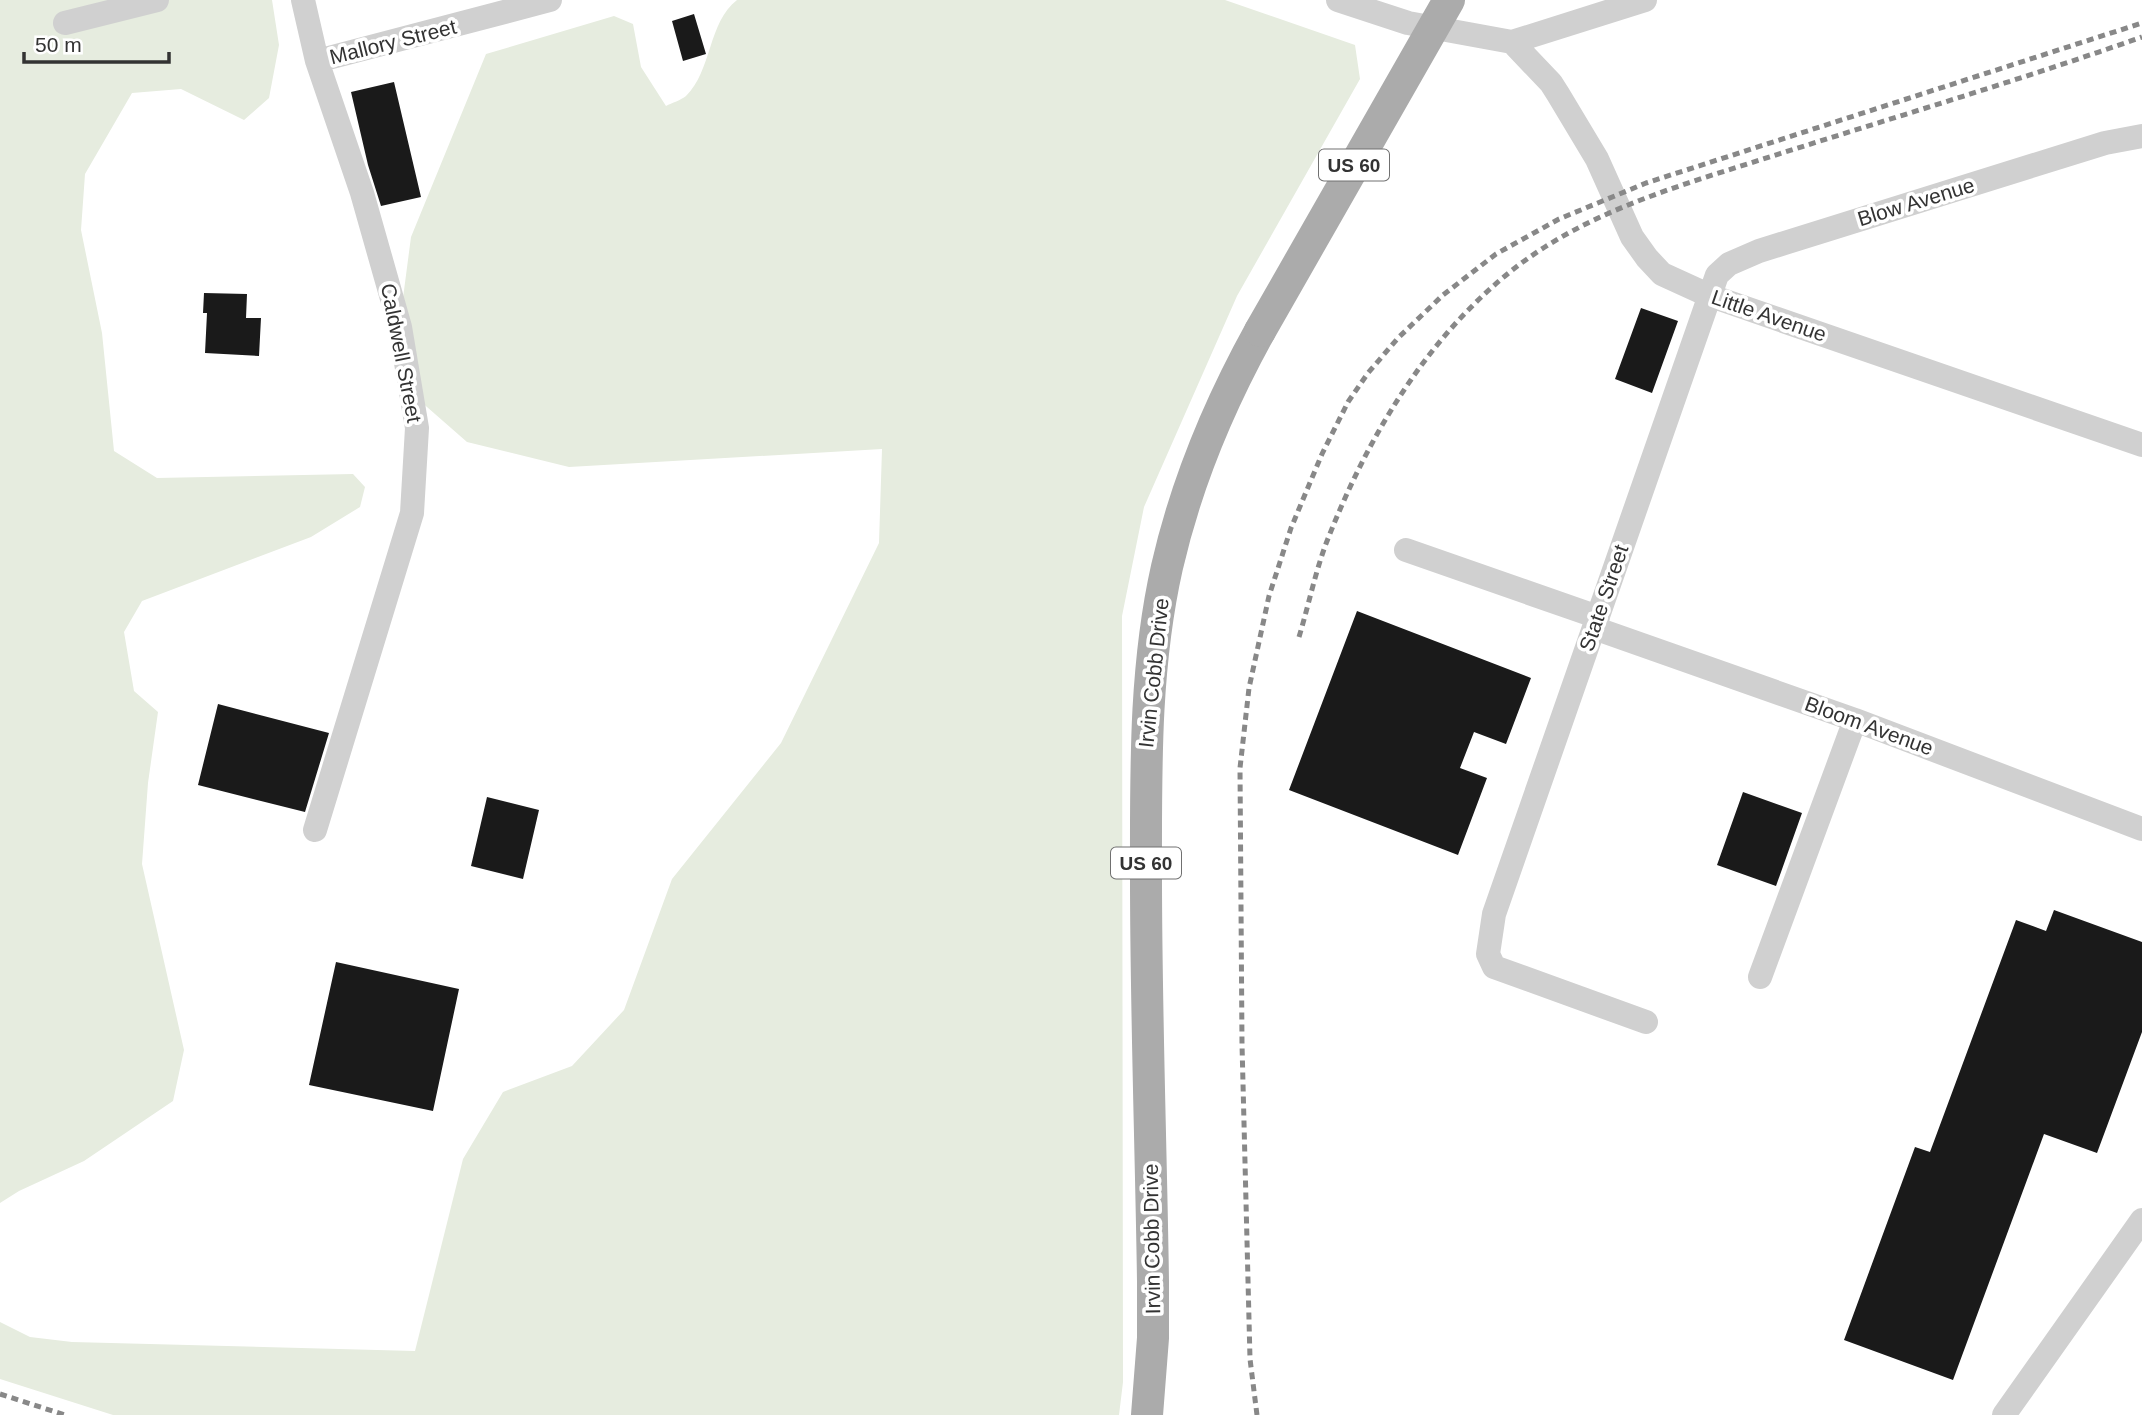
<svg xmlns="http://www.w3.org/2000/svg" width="2142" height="1415" viewBox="0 0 2142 1415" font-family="Helvetica,sans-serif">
  <rect width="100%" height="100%" fill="#fff"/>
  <path fill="#e6ecdf" d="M0,0h272l7,45 -10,53 -25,22 -63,-31 -49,4 -47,81 -4,56 21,103 12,118 43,27 196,-4 12,13 -5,20 -49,30 -169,64 -18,31 10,59 24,21 -10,71 -6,81 42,186 -11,51 -89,60 -65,30 -19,12z
    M737,0h488l130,45 5,34 -123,217 -93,211 -22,109 1,766 -4,33h-1006l-113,-36v-57l30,15 42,5 343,9 48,-192 40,-67 69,-26 52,-56 48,-131 109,-136 98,-200 3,-94 -313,18 -102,-25 -48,-42 -16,-102 8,-61 75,-183 128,-38 19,8 8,43 25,39c6,-3 15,-6 20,-10 26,-25 22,-74 51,-96z"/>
  <path fill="#1a1a1a" d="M694,14l12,40 -23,7 -11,-40z
    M394,82l27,115 -40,9 -13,-41 -17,-73z
    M204,293l43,1 -1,24h15l-2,38 -54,-3 2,-40h-4z
    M1641,308l37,13 -26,72 -37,-14z
    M1357,611l174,67 -25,66 -32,-12 -14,36 27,10 -29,77 -169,-65z
    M218,704l111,29 -24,79 -107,-27z
    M1743,792l59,21 -26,73 -59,-21z
    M487,797l52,13 -16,69 -52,-13z
    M2054,910l88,32v90l-45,121 -53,-19 -91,246 -109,-40 71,-193 15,5 86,-232 30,11z
    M336,962l123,27 -26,122 -124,-26z"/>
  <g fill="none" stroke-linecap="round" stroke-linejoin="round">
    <path stroke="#d0d0d0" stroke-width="24" d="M303,0l14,61 45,132 38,134 17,101 -5,85 -97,317
      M1338,0l70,23 104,19 133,-42
      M65,23l92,-23
      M1512,42l39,41 7,11 39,65 35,78 15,21 15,16 46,21 434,150
      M317,61l233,-61
      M1406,550l192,67
      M1594,628l261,92 287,109
      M1760,977l95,-257
      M1646,1022l-152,-55 -6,-13 6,-40 223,-639 12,-11 30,-13 346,-108 37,-7
      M2004,1415l138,-195"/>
    <path stroke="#ababab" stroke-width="32" d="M1147,1415l6,-77v-57c-2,-134 -7,-269 -7,-403 0,-105 -2,-209 21,-311 19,-83 52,-162 93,-236"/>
    <path stroke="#888" stroke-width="5" stroke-dasharray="7 5" stroke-linecap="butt" d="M1299,637c10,-33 17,-69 30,-101 39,-98 94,-192 176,-260 79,-66 181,-92 277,-123 120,-38 241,-74 360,-116
      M0,1394l65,21
      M1257,1415l-7,-56 -8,-315 -2,-276 9,-80 20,-92 22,-68 31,-74 26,-52 20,-29 30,-35 45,-43 53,-41 63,-35 87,-36 496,-160"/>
    <path stroke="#ababab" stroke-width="32" d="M1260,331l189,-331"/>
  </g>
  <g text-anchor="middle" stroke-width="7" stroke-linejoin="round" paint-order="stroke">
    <g fill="#fff" stroke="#707070" stroke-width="2">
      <rect x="1319" y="149.5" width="70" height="31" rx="5"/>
      <rect x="1111" y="847.5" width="70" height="31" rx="5"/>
    </g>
    <g font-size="19" font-weight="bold" fill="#333">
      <text x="1354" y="172">US 60</text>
      <text x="1146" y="870">US 60</text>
    </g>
    <g font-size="21" fill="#333" stroke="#fff">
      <text transform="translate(393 42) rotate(-14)" y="7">Mallory Street</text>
      <text transform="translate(1916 202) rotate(-17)" y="7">Blow Avenue</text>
      <text transform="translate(1769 316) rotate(19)" y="7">Little Avenue</text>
      <text transform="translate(401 353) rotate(79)" y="7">Caldwell Street</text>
      <text transform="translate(1604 598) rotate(-71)" y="7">State Street</text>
      <text transform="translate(1154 673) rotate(-84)" y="7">Irvin Cobb Drive</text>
      <text transform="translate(1869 726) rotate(20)" y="7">Bloom Avenue</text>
      <text transform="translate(1152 1239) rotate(-91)" y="7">Irvin Cobb Drive</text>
    </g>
  </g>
  <path d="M24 52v10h145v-10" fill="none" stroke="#333333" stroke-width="3.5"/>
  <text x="35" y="52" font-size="21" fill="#333333" stroke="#ffffff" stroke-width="5" paint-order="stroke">50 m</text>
</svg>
